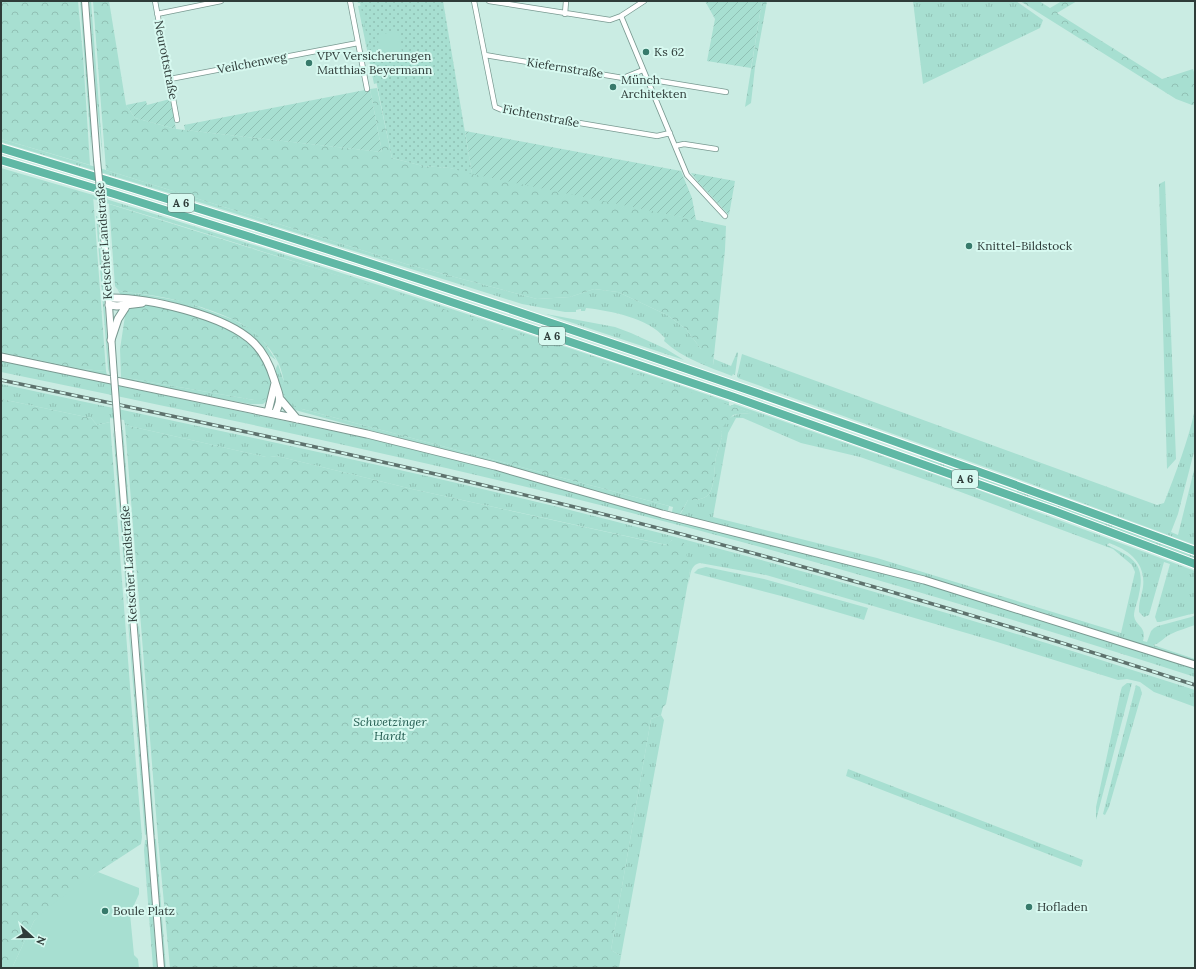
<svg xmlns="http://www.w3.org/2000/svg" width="1196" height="969" viewBox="0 0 1196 969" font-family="Lora,serif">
  <defs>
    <pattern id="grass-tufts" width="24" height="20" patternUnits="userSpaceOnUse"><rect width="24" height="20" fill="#a7dfd1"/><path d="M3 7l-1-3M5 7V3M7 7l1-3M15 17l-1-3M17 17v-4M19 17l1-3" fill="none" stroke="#90c0b4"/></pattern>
    <pattern id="forest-crowns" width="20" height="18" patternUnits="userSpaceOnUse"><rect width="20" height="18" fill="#a7dfd1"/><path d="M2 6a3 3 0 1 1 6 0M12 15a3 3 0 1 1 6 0" fill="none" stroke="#90c0b4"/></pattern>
    <pattern id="park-dots" width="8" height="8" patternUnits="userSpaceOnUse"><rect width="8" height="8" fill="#a7dfd1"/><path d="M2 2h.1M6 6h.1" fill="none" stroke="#90c0b4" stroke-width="1.8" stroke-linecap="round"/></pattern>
    <pattern id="garden-furrows" width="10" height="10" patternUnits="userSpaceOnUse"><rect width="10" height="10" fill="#a7dfd1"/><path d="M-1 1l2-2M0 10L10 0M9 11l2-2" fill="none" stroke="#90c0b4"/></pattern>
  </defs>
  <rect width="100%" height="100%" fill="#caece3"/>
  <path fill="url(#grass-tufts)" fill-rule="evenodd" d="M80,1h2l9,120v26z
    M89,1h2l12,158 -6,-54z
    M913,1h103l27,19 -3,8 -117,56z
    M364,5l13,78 -3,1 -16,-78z
    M1,139l105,31 300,94 131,35 33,-2 24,-8 24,3 49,23 19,14 27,36 1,-6 17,7 6,-14 1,1 -3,22 -2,-1 -1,2c-23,-9 -50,-18 -68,-35l1,-3c-17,-20 -53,-27 -79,-30l-1,3h-4v-2l-5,1v2h-11l-43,-8 -320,-101 -201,-61z
    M1165,181l11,278 -9,10 -8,-285z
    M93,195c213,65 425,135 636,207v4c-211,-71 -422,-143 -636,-207z
    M96,216h1l1,4 12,155 -2,-6z
    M115,286l3,4 5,2 19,2 44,8 48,18 15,8 13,11 14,21 -7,-5 -13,-16 -10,-8 -23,-12 -47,-16 -16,-4 -39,-4z
    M546,314l69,13 16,6 35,16 18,11z
    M1,352l80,17 25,2 1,4 -9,-2 -1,2 -96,-21z
    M742,354l415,151 7,-2c12,-31 24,-61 31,-94v39l-17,66 -7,18 7,3 17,-69v79l-185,-69 -272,-98 -1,-2z
    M1,361l417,88 508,135 269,84v9c-208,-67 -419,-129 -631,-181 -187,-46 -375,-85 -563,-124z
    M278,364l5,15 19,30 367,97 -1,5 -8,-2 -1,1c-53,-15 -105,-32 -158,-46 -68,-18 -138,-35 -206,-54l-6,-4 -7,-14 -6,-20v-4z
    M121,377l133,23 14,-2 1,1 -6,5h-13l-119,-22 -10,-4z
    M1,384c186,40 372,78 557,123 214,53 427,115 637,183v17l-41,-15 -14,-10 -13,-3 -9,1 -124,-39 -228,-66 -66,-12c-11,2 -9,14 -12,22l2,-14 -18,-31 -5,5 -255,-56 -135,-33 -7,1h-4l-141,-32 -1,-5 -14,-2v4l-13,3 -6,-7 -90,-19z
    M734,404l239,84 222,83v42l-35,9h-3l-2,-5 15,-53 -6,-2 -15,53 -5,2 -5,-5v-3c0,-8 3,-15 4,-22 3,-24 -14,-37 -34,-44l-2,2c25,12 39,18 32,49 -1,7 -5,15 -5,22 2,11 13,10 9,25l4,1 4,-11 3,-3 4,-2 37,-10v9c-8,3 -16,5 -24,9 -7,3 -11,10 -18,11l42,14v3c-85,-28 -173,-57 -261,-82 -84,-24 -169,-43 -254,-65l8,-15c7,0 16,0 21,-6 6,-8 5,-27 7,-37 2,-8 6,-16 6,-25l-3,-2c12,-15 14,-16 32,-17l-20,-7v-1h2zM736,418h7l58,25 59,14 98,34 155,58 19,16 3,7 -14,61 -244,-75 -164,-41 15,-84z
    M113,429l3,17 12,156 -1,1z
    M122,430h1l14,179 -1,-5 -2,-15z
    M921,455l274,101v4l-275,-102z
    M706,567l58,12 104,29 -4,12 -75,-22 -95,-25 4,-4z
    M128,621l1,2 18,211 -2,1z
    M139,625l16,210h-2l-15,-208z
    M1127,683h5l-36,137v-13l25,-117 1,-3z
    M1136,685l4,2 2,6 -33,114 -4,8 -2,-1z
    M661,715l3,5 -43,236 -10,-6 40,-231z
    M848,769l235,91 -2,7 -235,-91z
    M154,839h2l10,129h-2z
    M145,840h2l10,128h-4l-9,-118z"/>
  <path fill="url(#forest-crowns)" d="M1,1h77l5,54 7,110 -89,-26z
    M93,1h16l17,104 9,13 41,11 206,23 -12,-63 7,-1 15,70 31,8 27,2 276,58 -1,24 -12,115 -11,-4 -1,-12 -15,-20 -19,-14 -49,-23 -24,-3 -24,8 -33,2 -131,-35 -300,-94z
    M762,1h5l-12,66 -4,36 -6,4z
    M1020,1h19l11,7 12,-7h15l-20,12 105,66 31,-10 2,6v29l-3,1 -16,-6z
    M1,168l92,27 13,176 -25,-2 -80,-17z
    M109,204l302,94 341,115 -14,1 -5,1 -13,15 2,2c0,9 -4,17 -6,25 -2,11 -1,28 -7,37 -5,6 -14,6 -21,6l-8,14 -8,-2 1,-5 -371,-98c-2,-1 -6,-2 -8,-4 -9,-9 -10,-31 -16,-43 -10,-18 -25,-34 -44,-42 -28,-13 -60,-22 -91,-26 -9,-2 -23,1 -28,-8z
    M146,305c43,4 140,34 122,93l-9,3 -5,-1 -133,-23 -1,-28 5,-33 -1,-3 9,-6z
    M1,399l90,19 6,7 13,-3 25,330 7,85 -1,7 -43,28 -64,49 -22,47h-11z
    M125,425l141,32h4l7,-1 135,33 254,56 6,-5 12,3 6,28 -24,133 -3,3 -2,8 -10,4 -40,231 10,6 -2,12h-449l-12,-129z"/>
  <path fill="url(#park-dots)" d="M357,1h86l29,173 -22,-6 -27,-2 -31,-8 -32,-155h-2z"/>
  <path fill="url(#garden-furrows)" d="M705,1h57l-11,67 -44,-7 8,-42z
    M370,89l12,63 -197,-22 -1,-5z
    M170,99l6,30 -41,-11 -9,-13 20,-4 1,4z
    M465,131l216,40 11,27 4,22 -224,-46z
    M691,173l44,8 -6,34 -30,-32z"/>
  <path fill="#a7dfd1" d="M398,31l5,26 -21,4 -5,-26z
    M98,872l41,16v6l-9,20 4,41 4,4 1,9h-127l22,-47 21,-19z"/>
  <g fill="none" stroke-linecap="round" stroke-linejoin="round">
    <defs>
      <path id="minor" d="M155,1l22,119
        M350,1l17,88
        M474,1l21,106 7,3 155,26 13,-3
        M489,1l121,19 11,-4 23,-15
        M157,14l64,-13
        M565,14l1,-13
        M621,16l66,159 38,41
        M485,55l138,23 20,-8
        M170,79l188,-36
        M647,79l79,13
        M675,146l9,-2 32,5"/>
      <path id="tertiary" d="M85,1l12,159
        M102,208l12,168
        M118,429l43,539"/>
      <path id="secondary" d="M108,298c38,-1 118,17 146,45 10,10 16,23 20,36 5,18 9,17 1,35
        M109,305l8,1 25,-3
        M111,340l7,-21 9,-14
        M1,357l297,62 69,15 128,32 167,48 262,66 271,85
        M281,400l16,19
        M268,412l7,-29"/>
      <path id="motorway" d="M1,148c403,121 800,256 1194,403
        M1,160l113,34 260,82 360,121 320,114 141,53"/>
    </defs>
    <use href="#minor" stroke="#799991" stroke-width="6"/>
    <use href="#tertiary" stroke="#799991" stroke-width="8"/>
    <use href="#secondary" stroke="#799991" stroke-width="9"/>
    <use href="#motorway" stroke="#fff" stroke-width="10"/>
    <use href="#minor" stroke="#fff" stroke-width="4.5"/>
    <use href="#tertiary" stroke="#fff" stroke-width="6"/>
    <use href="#secondary" stroke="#fff" stroke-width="7"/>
    <use href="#motorway" stroke="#60b8a5" stroke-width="8"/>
    <defs>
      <path id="rail" d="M1,380c186,39 372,78 557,123 214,52 427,114 637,182"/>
    </defs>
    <use href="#rail" stroke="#5e726d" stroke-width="3.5"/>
    <use href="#rail" stroke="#d7f9f0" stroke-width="2" stroke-dasharray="6" stroke-linecap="butt"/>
    <defs>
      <path id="tertiary-bridge" d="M97,160l5,48
        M114,376l4,53"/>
    </defs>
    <use href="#tertiary-bridge" stroke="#799991" stroke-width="8" stroke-linecap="butt"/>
    <use href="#tertiary-bridge" stroke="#fff" stroke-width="6"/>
  </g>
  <g fill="#377a6b" stroke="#d7f9f0" stroke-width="1.5">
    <circle cx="646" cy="52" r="4"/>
    <circle cx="309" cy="63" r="4"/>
    <circle cx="613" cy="87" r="4"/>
    <circle cx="969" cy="246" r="4"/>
    <circle cx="1029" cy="907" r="4"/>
    <circle cx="105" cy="911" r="4"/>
  </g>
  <g text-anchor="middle" stroke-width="4" stroke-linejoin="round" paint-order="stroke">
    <g fill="#d7f9f0" stroke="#617570" stroke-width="1">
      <rect x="168" y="194" width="26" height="18" rx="3"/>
      <rect x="539" y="327" width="26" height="18" rx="3"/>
      <rect x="952" y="470" width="26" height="18" rx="3"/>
    </g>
    <g font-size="11" font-weight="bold" fill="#2f3c39">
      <text x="181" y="207">A 6</text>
      <text x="552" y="340">A 6</text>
      <text x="965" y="483">A 6</text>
    </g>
    <g font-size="12" fill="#2f3c39" stroke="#d7f9f0" text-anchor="start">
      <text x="654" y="56">Ks 62</text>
      <text x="317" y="60">VPV Versicherungen<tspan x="317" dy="14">Matthias Beyermann</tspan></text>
      <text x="621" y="84">Münch<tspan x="621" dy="14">Architekten</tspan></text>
      <text x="977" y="250">Knittel-Bildstock</text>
      <text x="1037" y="911">Hofladen</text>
      <text x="113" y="915">Boule Platz</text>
    </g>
    <g font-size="12" fill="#2f3c39" stroke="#d7f9f0">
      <text transform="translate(166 60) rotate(79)" y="4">Neurottstraße</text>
      <text transform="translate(252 63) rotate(-11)" y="4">Veilchenweg</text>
      <text transform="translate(565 68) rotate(9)" y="4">Kiefernstraße</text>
      <text transform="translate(541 116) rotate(11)" y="4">Fichtenstraße</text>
      <text transform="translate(104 241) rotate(-94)" y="4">Ketscher Landstraße</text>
      <text transform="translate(129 564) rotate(-94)" y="4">Ketscher Landstraße</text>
    </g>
    <g font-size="12" font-style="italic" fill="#215b4f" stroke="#d7f9f0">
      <text x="390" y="726">Schwetzinger<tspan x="390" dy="14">Hardt</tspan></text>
    </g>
  </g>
  <rect width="1196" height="969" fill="none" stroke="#2f3c39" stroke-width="4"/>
  <g transform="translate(32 937) rotate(111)" stroke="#d7f9f0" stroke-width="3" paint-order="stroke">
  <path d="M0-3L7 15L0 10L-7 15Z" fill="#2f3c39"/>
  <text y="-6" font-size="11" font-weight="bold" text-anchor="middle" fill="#2f3c39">N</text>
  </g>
</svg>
